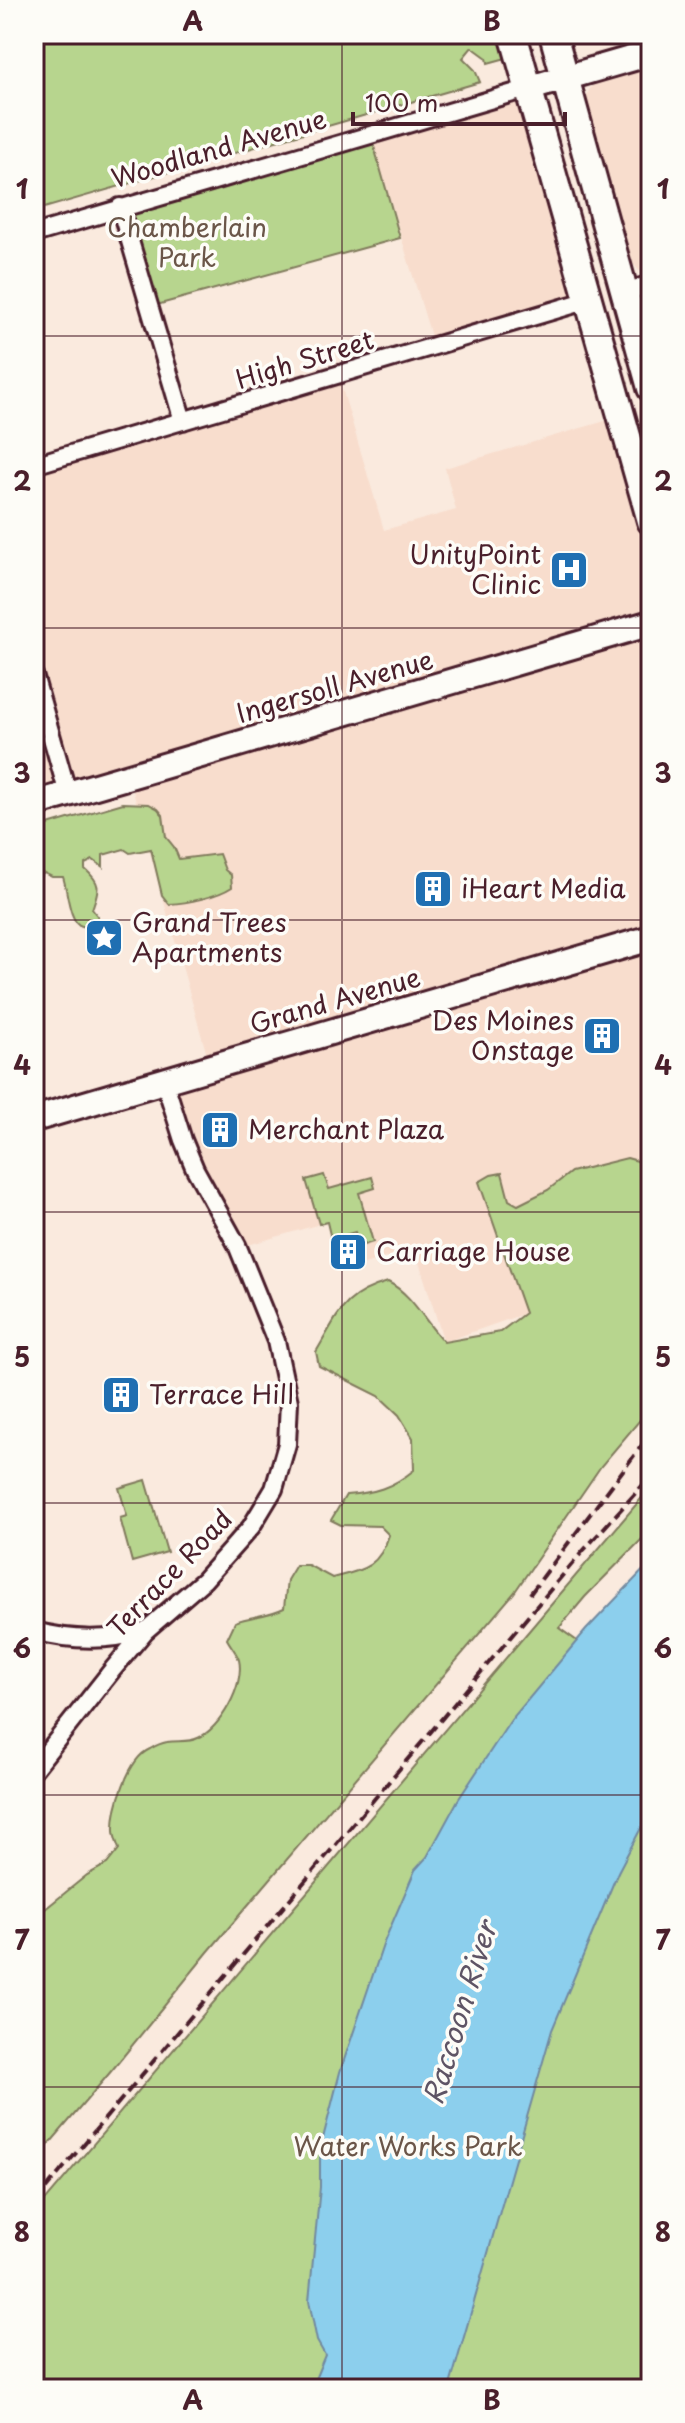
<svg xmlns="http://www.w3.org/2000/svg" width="685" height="2423" viewBox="0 0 685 2423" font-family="'Playpen Sans',sans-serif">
  <rect width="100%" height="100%" fill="#faeade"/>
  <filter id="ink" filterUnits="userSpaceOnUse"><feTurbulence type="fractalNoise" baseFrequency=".0125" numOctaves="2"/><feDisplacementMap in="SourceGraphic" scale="16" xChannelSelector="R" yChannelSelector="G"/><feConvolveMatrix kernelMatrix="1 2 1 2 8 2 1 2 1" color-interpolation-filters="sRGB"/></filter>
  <g filter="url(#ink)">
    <path fill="#f8ddcd" d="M651,66v207l-11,-2 -11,-11 -44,-157 4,-13 6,-7z
      M530,88l59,212 -155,46 -61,-203z
      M338,375l46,155 72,-20 -11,-42 177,-52 29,105v740l-125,52 -82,29 -29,-93 -75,22 -13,-49 -89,26 -74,-168 46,-14 -81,-289 -95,27v-339z"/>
    <path fill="#b7d58e" stroke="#807a5c" stroke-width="2" d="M34,34h465l7,24 -18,5 -1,-5 -15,-11 -9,11 12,12 5,12 -446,129z
      M373,143l27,95 -247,68 -33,-99z
      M123,803l26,1 9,5 5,6 3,22 8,10 5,12 40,-5 6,16 6,5 1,12c-15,10 -45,16 -63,17l-7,-9 -11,-46 -21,4 -6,-4 -21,6v12l-10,-7 -8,4v5c17,15 14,20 7,40l6,8 -3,7c-4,1 -9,3 -13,2 -13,-2 -15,-39 -19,-49h-11l-8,-4 -10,9v-53z
      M627,1158l14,4 10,10v235l-50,59 -87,127 -306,359 -95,117 -79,93v-244l53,-43 20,-11 12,-15c-2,-6 -5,-13 -5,-18 -1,-22 14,-73 36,-82 5,-3 11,-6 17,-7 10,-2 21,1 31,-4 22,-9 47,-53 41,-78 -2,-7 -9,-15 -12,-21l8,-17c17,-6 33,-6 49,-14l3,-28 9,-15h12l24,13c30,-8 47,-10 57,-43l-9,-9 -39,-1 -10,-5 15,-25c28,-2 46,-7 68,-25l-1,-32 -14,-23 -20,-19 -60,-30 -3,-14c23,-38 26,-57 72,-70 24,12 37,40 56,60l56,-10 25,-19 -46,-131 12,-7 11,-2 7,27 9,5 30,-15 23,-18z
      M324,1175l5,14 43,-12 3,11 -16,5 14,49 -13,4 -5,-14 -24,7 -4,-17 -8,2 -13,-44z
      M146,1480l21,72 -35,10 -12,-44 7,-2 -8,-28z
      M651,1487v43l-66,67 -26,31 92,66v695h-617v-175z"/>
    <path fill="#8ccfed" stroke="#72899f" stroke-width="2" d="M651,1562v247l-33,63 -66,158 -103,359h-138l14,-34 -8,-14 -8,-40 11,-114v-37l20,-78 44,-130 31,-72 12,-13 31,-57 53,-80 75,-90z"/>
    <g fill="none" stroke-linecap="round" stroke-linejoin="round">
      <defs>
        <path id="street" d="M120,207l63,214
          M34,234l496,-146
          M625,292l26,-8
          M34,465l555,-165
          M34,675l34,119
          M34,1631c38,10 73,11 110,0
          M34,1769l79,-100 32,-38 59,-51 47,-53 23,-38 13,-45 2,-42 -13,-61 -39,-96 -42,-76 -12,-29 -19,-60"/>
        <path id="secondary" d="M530,88l121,-35
          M34,804l617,-181
          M34,1119l617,-181"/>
        <path id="primary" d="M513,34l138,487
          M553,34l98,354"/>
      </defs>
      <use href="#street" stroke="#4a1f2b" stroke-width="22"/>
      <use href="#secondary" stroke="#4a1f2b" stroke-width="30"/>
      <use href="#primary" stroke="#4a1f2b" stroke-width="32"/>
      <use href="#street" stroke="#fdfcf7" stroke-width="16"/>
      <use href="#secondary" stroke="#fdfcf7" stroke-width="24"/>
      <use href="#primary" stroke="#fdfcf7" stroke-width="26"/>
      <path stroke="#4a1f2b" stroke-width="4" stroke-dasharray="12 6" stroke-linecap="butt" d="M530,1594l121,-161
        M34,2203l549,-652 68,-75"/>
    </g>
  </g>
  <path fill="none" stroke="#4a1f2b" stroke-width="2" stroke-opacity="0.55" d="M342,34v2355M34,336h617M34,628h617M34,920h617M34,1212h617M34,1503h617M34,1795h617M34,2087h617"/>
  <defs>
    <symbol id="hospital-square" viewBox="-11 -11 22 22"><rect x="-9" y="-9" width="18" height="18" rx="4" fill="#1f6fb2" stroke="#fdfcf7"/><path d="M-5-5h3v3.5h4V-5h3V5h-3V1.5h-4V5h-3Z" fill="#fff"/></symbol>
    <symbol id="building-square" viewBox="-11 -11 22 22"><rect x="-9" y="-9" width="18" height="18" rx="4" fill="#1f6fb2" stroke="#fdfcf7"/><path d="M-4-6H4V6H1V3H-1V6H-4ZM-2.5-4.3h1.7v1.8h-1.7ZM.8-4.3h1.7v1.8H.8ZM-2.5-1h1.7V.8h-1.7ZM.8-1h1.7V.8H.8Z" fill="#fff"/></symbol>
    <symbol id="sight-square" viewBox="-11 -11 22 22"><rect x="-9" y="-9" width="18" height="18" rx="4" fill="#1f6fb2" stroke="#fdfcf7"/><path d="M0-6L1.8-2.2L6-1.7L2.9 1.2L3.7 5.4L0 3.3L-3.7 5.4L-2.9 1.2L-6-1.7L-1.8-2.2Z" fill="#fff"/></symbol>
  </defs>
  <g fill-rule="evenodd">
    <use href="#hospital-square" x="547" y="548" width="44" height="44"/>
    <use href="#building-square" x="411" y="867" width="44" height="44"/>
    <use href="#sight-square" x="82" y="916" width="44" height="44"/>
    <use href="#building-square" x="580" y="1014" width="44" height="44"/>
    <use href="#building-square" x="198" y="1108" width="44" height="44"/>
    <use href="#building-square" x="326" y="1230" width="44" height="44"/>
    <use href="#building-square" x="99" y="1373" width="44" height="44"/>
  </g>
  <g text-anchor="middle" stroke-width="7" stroke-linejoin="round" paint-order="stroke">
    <g font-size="26" fill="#4a1f2b" stroke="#fdfcf7">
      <text transform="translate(219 149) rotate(-16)" y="9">Woodland Avenue</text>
      <text transform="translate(305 360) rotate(-17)" y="9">High Street</text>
      <text transform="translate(335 687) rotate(-16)" y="9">Ingersoll Avenue</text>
      <text transform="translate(335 1001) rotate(-16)" y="9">Grand Avenue</text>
      <text transform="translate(170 1574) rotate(-46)" y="9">Terrace Road</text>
    </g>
    <g font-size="26" fill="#6b5649" stroke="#fdfcf7">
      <text x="187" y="237">Chamberlain<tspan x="187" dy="30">Park</tspan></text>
      <text x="408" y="2156">Water Works Park</text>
    </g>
    <g font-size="26" fill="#4a1f2b" stroke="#fdfcf7" text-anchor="start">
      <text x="541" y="564" text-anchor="end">UnityPoint<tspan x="541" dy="30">Clinic</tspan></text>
      <text x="461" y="898">iHeart Media</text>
      <text x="132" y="932">Grand Trees<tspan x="132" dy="30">Apartments</tspan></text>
      <text x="574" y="1030" text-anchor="end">Des Moines<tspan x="574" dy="30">Onstage</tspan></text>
      <text x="248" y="1139">Merchant Plaza</text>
      <text x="376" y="1261">Carriage House</text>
      <text x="149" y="1404">Terrace Hill</text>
    </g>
    <g font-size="28" font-style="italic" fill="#5e5465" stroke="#fdfcf7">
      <text transform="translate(460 2013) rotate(-73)" y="10">Raccoon River</text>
    </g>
  </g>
  <rect width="685" height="2423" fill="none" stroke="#fdfcf7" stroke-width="88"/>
  <path d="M353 112v12h212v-12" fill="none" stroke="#4a1f2b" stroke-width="4"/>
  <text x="365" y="112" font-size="24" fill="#4a1f2b" stroke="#fdfcf7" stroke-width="6" paint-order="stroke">100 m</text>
  <rect x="44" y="44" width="597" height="2335" fill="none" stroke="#4a1f2b" stroke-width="3"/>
  <g font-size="26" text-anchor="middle" font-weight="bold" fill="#4a1f2b">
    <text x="193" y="31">A</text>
    <text x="492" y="31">B</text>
    <text x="22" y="199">1</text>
    <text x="663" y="199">1</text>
    <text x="22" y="491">2</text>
    <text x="663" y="491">2</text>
    <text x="22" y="783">3</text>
    <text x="663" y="783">3</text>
    <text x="22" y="1075">4</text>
    <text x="663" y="1075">4</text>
    <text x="22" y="1367">5</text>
    <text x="663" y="1367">5</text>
    <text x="22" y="1658">6</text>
    <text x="663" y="1658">6</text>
    <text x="22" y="1950">7</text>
    <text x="663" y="1950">7</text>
    <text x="22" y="2242">8</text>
    <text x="663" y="2242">8</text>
    <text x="193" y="2410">A</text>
    <text x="492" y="2410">B</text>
  </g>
</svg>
